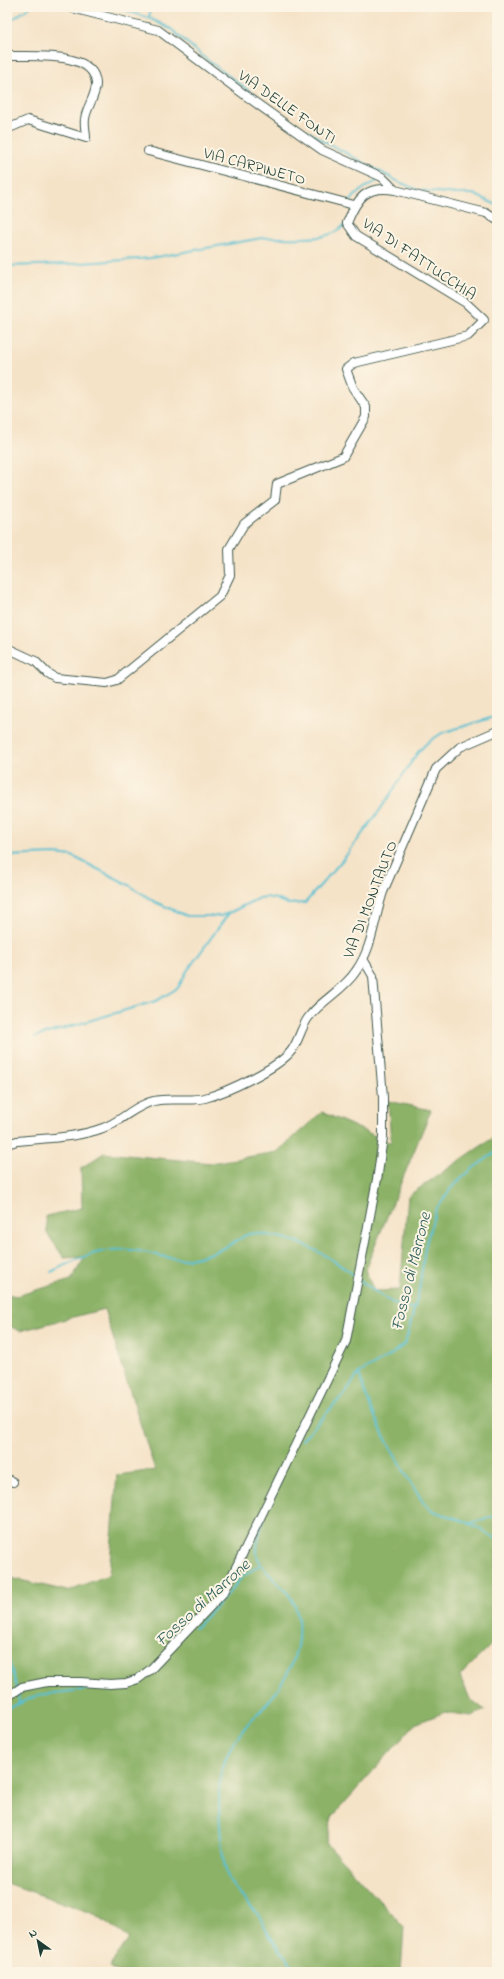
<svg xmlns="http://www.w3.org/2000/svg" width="504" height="1979" viewBox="0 0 504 1979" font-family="'Indie Flower',sans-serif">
  <rect width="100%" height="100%" fill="#fcf5e5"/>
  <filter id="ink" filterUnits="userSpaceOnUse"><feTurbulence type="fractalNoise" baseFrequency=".025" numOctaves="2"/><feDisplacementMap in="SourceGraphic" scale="8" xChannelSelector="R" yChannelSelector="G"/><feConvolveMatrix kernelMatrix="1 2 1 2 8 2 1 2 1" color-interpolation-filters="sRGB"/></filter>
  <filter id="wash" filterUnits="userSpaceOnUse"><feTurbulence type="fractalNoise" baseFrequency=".012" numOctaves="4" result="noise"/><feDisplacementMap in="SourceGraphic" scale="16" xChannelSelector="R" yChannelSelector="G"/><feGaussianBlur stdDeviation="0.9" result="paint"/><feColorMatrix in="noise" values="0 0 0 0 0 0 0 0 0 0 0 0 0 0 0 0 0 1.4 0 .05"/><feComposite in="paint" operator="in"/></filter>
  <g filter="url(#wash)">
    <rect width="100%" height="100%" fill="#f5e3c8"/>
    <path fill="#8cb267" stroke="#56784e" d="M388,1101l43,9 -66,160 9,21 26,-1 8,-94 89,-61v504l-37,37 10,23 15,11 -14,6 -26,-4 -30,12 -83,93 -6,26 78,84 -3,45h-283l-9,-5 20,-28 -32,-24 -90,-32v-306l60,14 42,-16 8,-100 38,-5 -51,-161 -84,22 -13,-6v-31l9,2 55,-16 14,-23 -21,1 -17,-25 -1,-17 36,-8 -1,-40 23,-15 107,10 66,-11 45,-40 69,31z"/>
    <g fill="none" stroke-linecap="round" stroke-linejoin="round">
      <path stroke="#56c0d2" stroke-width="2" d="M116,7l35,12 20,10 35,30 84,62 34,20 75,41 19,8 38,4h17l24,11
        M149,18l2,-11
        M7,23l23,-16
        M350,202c8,-12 18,-16 31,-23
        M7,266l62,-2 82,-6 111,-20c22,-2 68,7 83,-14
        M7,856l48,-2 17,2 57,29 26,17 32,14h33l9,-3 30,-15 7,-1 10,2 12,5 17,-1 40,-46 35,-47 38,-58 10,-10 14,-9 55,-17
        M35,1037l121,-36 22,-13 9,-17 42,-58
        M51,1272c25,-13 51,-25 80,-22 16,1 32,8 48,9 17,1 37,-7 52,-15 6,-3 12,-8 18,-10 6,-2 13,0 18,1 34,4 63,21 89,42
        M360,1280c14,11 35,29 55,28
        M359,1373c12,46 39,89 64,129l10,9 34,11 30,17
        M302,1440l43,-47 14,-20 30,-17 16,-12 14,-53 6,-44 11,-38 16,-22 20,-18 25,-18
        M264,1518c-3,10 -8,24 -7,35 0,15 26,32 34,45 8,13 8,27 7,41 -2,25 -19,51 -35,69 -5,6 -12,11 -17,18 -11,13 -21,30 -25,48 -4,20 -1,90 9,107 6,12 17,20 25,30 8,10 12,21 19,31 7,11 16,20 25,30
        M469,1524l20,-7h8
        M195,1628l32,-33 15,-18 19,-13
        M7,1655l10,33
        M18,1692l1,11
        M7,1709l31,-14 68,-8"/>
    </g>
  </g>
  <g filter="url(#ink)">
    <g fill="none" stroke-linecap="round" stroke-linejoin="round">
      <defs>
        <path id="minor" d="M68,7l90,23 91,68 73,52 60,27 13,13
          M7,56c24,1 88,-6 89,28 0,12 -10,24 -11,35 -1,6 1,13 1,19l-58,-18 -21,9
          M148,151l206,54
          M7,648l28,13 12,12 8,5 52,5 10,-3 103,-84 10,-21 -1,-26 15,-25 31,-24 2,-16 66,-27 23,-40v-10l-13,-19 -7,-19 8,-6 114,-27 16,-16 -18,-17 -110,-67 -9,-13c10,-25 19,-38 48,-33l91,23 11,7
          M7,1144l10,-3c29,-3 59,-3 86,-13 19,-7 32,-23 51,-27 16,-4 35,1 51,-3 22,-6 74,-30 87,-48 7,-10 9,-22 16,-32 13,-18 36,-28 48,-47 17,-24 18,-52 27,-79l53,-123 24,-22 37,-16
          M7,1479l6,3
          M7,1697l15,-10 25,-5h33l30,2 16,-1 12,-4 13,-10 73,-77 122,-251 32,-167 5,-37v-40l-10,-121 -10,-17"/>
      </defs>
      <use href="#minor" stroke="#3f564a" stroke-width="10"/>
      <use href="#minor" stroke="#fff" stroke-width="8"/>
    </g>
  </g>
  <g text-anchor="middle" stroke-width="4" stroke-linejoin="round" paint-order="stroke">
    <g font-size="16" fill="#1f3d34" stroke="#fcf5e5">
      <text transform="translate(288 106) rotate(35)" y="6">VIA DELLE FONTI</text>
      <text transform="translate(255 165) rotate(15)" y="6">VIA CARPINETO</text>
      <text transform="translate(420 258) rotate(34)" y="6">VIA DI FATTUCCHIA</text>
      <text transform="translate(369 899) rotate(-69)" y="6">VIA DI MONTAUTO</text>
    </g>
    <g font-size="17" font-style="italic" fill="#2d5e5c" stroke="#fcf5e5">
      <text transform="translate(410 1271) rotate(-76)" y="6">Fosso di Marrone</text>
      <text transform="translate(202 1602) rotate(-42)" y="6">Fosso di Marrone</text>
    </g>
  </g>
  <rect width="504" height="1979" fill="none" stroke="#fcf5e5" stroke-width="24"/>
  <g transform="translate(38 1941) rotate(327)" stroke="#fcf5e5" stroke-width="3" paint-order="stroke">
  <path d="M0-3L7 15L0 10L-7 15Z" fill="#1f3d34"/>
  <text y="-6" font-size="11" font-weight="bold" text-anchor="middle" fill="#1f3d34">N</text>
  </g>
</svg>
